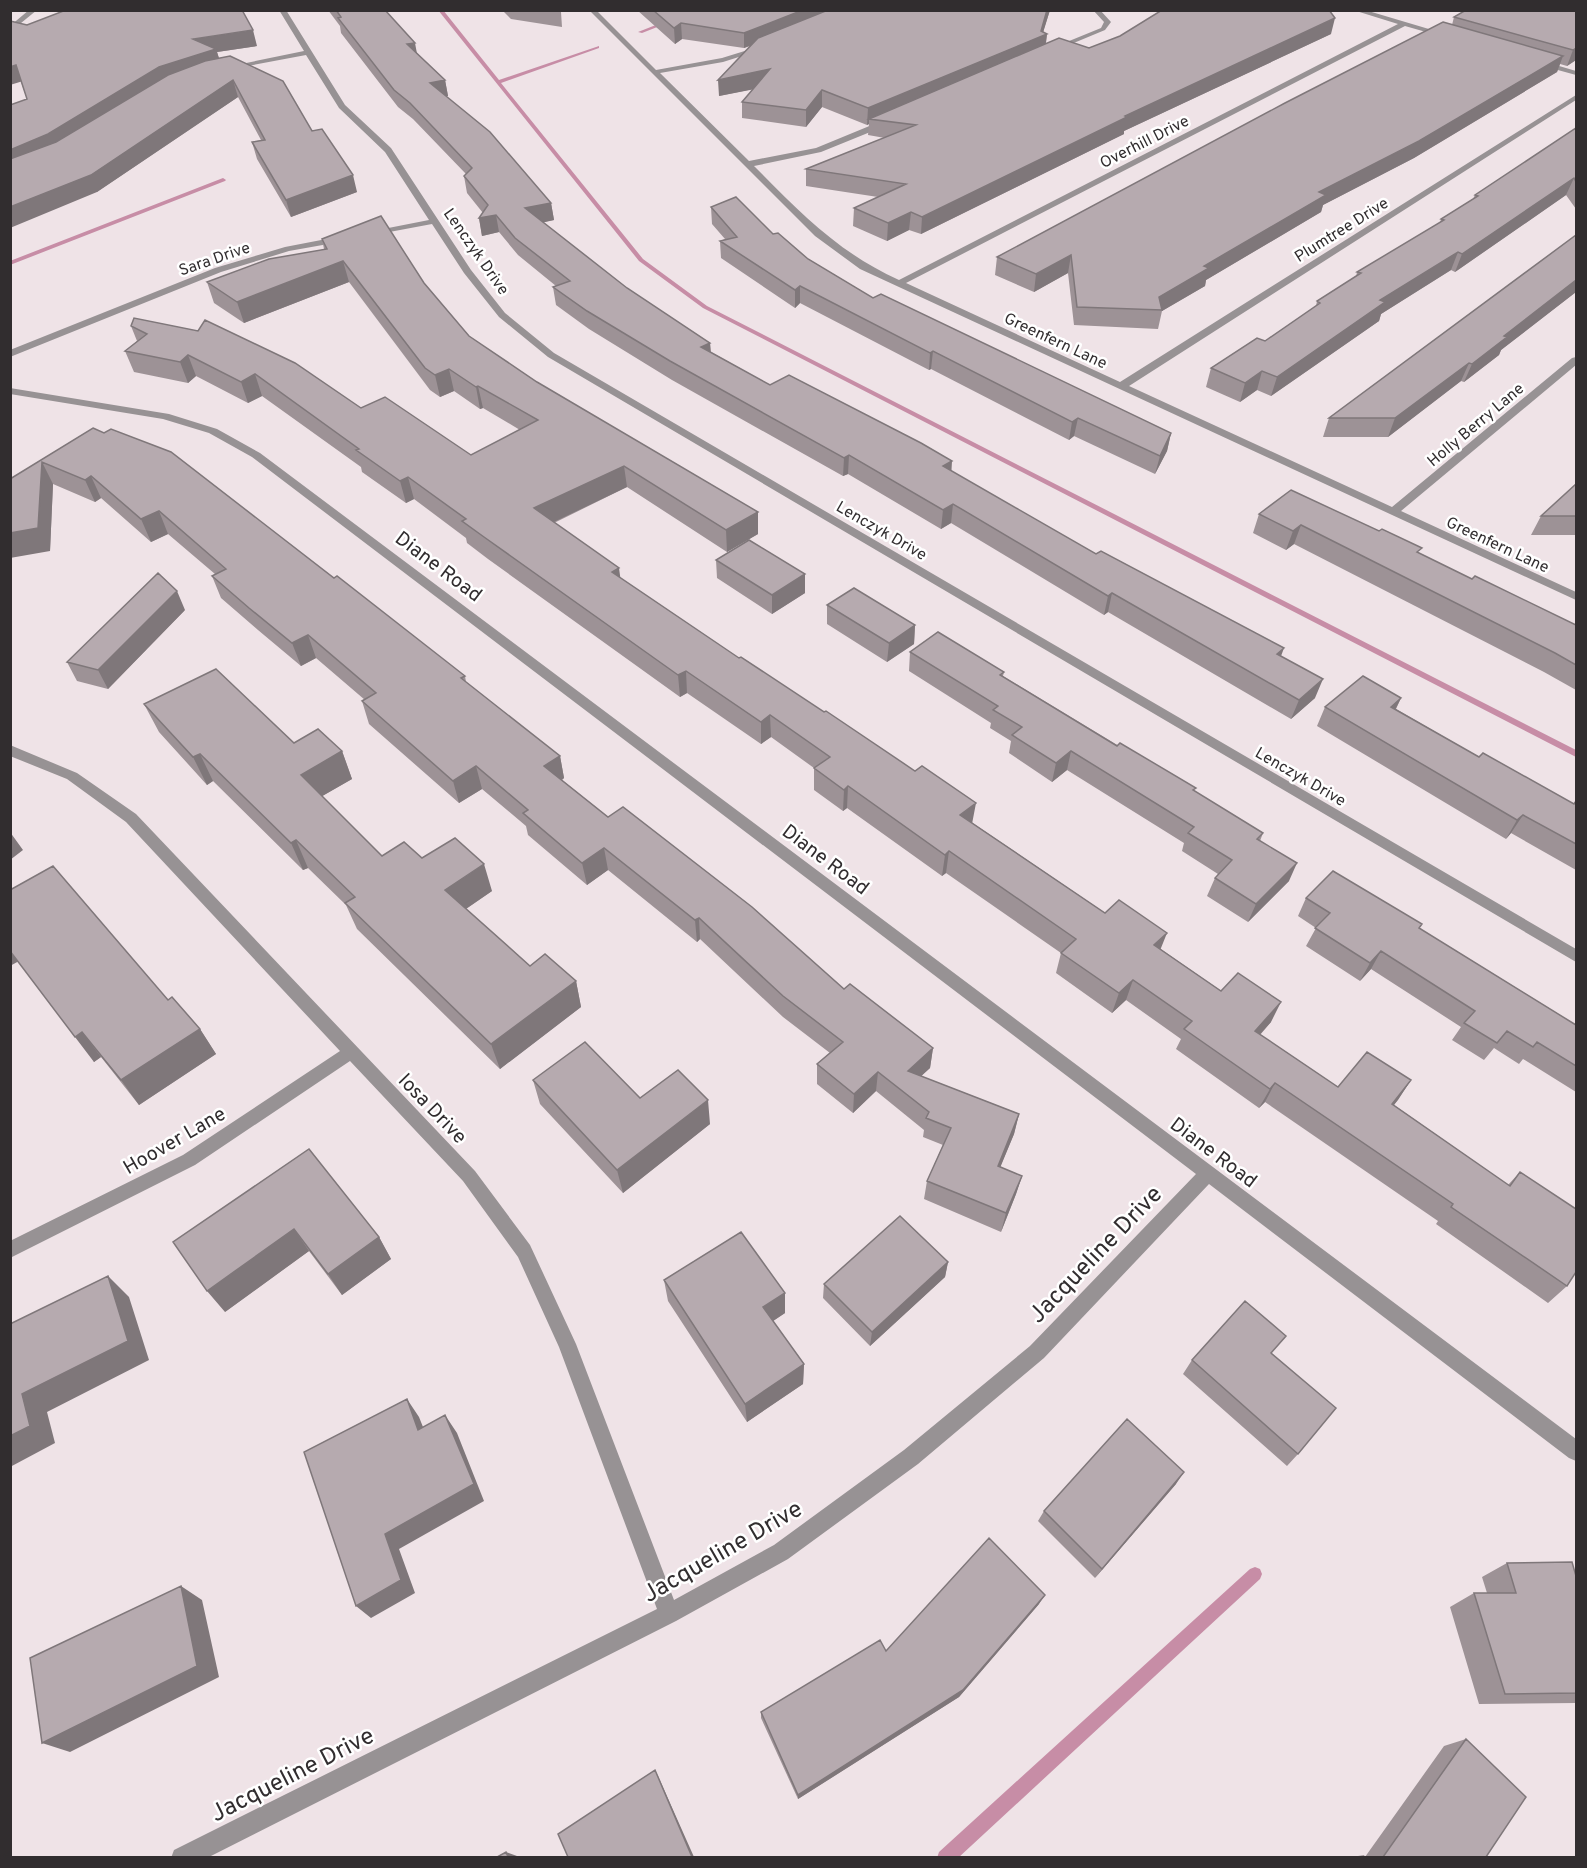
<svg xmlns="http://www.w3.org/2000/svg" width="1587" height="1868" viewBox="0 0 1587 1868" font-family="Overpass,sans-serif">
  <rect width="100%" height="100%" fill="#efe3e7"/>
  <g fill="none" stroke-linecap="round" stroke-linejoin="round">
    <path fill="#c78da6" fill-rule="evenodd" d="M438,10h5l56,70 100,-34v2l-98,35 142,176 64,47 869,444v7l-873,-449 -64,-47z
      M666,21l4,1 -28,11 -4,-1z
      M223,178l3,2 -1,1 -215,84v-4z
      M1255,1567l5,2 2,5 -2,5 -302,279h-21l2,-6 311,-283z"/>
    <path fill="#979294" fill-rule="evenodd" d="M29,10h8l-27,22v-6z
      M279,10h7l59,95 46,43 80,122 34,43 49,40 1022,596v13l-1028,-605 -49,-40 -35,-44 -32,-49 -64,12v-4l61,-12 -44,-68 -46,-44 -33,-53 -80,15 -4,-2 82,-17z
      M589,10h7l60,60 66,-12 42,-13v4l-41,13 -63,11 89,88 67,-13 68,-28h6v4l-69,28 -67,14c47,47 82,85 145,114l499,-256 -45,-14h12l84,25 -2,3 -42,-12 -499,257 214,99 456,-287v5l-447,286 263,121 180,-149 4,-1v8l-175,146 175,81v8l-716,-331 -45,-33z
      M1093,10h7l11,12 -6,8 -53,22v-4l49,-20 3,-6z
      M1539,60l37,11v4l-40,-11z
      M342,236l3,1v4l-56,10 -68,21 -211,85v-7l205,-82 70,-21z
      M10,388l159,26 48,15 43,24 1316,986v22l-7,-3 -360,-274 -165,174 -126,106 -130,95 -112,62 -469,237h-36l3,-8 483,-241 -98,-262 -41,-90 -55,-76 -113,-120 -155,104 -185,93v-17l173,-86 157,-104 -214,-229 -59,-43 -57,-23v-11l67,28 59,41 339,357 55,74 46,99 98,256 100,-55 130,-95 126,-104 166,-172 -944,-717 -43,-24 -46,-14 -153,-25z"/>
  </g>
  <path fill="#9d9296" d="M328,10h57l32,43 28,27 3,16h-2l105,107 3,17 -11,2 84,66 83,55 1,9 59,33 181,87 145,82 185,102 34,42 -24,21 -183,-107 -4,3 -153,-92 -10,6 -93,-55 -5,2 -171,-96 -83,-51 -33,-24 -3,-18 3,-1 -38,-31 -19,-23 -17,4 -3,-18 4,-5 -16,-20 -3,-17 2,-2 -53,-55 -15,-12 -57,-74 -1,-7z
    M502,10h57l2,2 1,15 -51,-8z
    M637,10h413l-7,22 4,2 -1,9 43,5 242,-14 -207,97v3l-203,100 -12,-4 -22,11 -34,-15 1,-18 24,-11 -72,-11v-17l79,-31 -17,-3 1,-11 -2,1 -45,-18 -16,20 -64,-9v-16l11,-13 -34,7 31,-50 -6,2 -62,-9 -7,5z
    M1576,10v50l-9,6 -7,-2 -3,8 -143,86 -91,47 -2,7 -115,68 -1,6 -43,25 -4,18 -84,-4 -6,-52 -34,19 -39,-17 2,-18 455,-232 2,-8z
    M27,25l230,21 -40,6 2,6 93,73 45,61 -66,25 -34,-58 -5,-17 9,-2 -23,-43 -141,95 -70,-93 -6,-17z
    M1576,128v81l-10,-14 -111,77 -4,-2 -70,44 -2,7 -108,75 -14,-6 -17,12 -34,-15 5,-19 54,-27 51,-35 1,-5 39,-24 1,-5 83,-49 1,-4 32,-20 2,-4z
    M711,207l62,27 35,25 65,39 298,135 -4,18 -12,23 -81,-38 -5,4 -138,-71 -2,1 -129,-67 -5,5 -74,-50 -1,-17 5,-2 -13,-15z
    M1576,235v57l-75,58 -2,5 -35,27 -3,-1 -73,56h-65l6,-19z
    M322,239l102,44 45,53 289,198 -31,18 -100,-65 -73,36 66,55 353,245 132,90 56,36 60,42 50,31 -11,13 78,52 73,-7 -17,25 114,80 12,-13 47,114 -19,17 -112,-79 2,-3 -173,-119 -6,6 -83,-59 5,-10 -55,-39 -14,13 -56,-40 5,-20 -115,-80 -4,3 -95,-68 -4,3 -29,-21v-22l-43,-31 -10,7 -74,-51 -7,4 -192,-138 -21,-16 -1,-5 -52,-39 -8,4 -44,-31 -1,-5 -99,-71 -14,7 -52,-27 -8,7 -54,-11 -9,-21 12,-10 -6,-15 230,82 110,47 49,-25 -37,-22 -3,1 -26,-18 -14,6 -10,-7 -81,-108 -105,41 -30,-20 -7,-21 117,-33z
    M93,428l241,150 131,98 1,6 94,74 4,22 -2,2 46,37 236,172 89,59 -3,20 -9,8 98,38 -5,20 -14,33 22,9 -6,18 -15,38 -77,-33 3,-18 16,-36 -20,-8 1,-7 -48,-39 -23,22 -36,-29v-20l13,-11 -47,-36 -83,-78 -3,3 -89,-72 -21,15 -59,-50 -2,-9 -44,-37 -23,14 -90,-79 -7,-23 3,-1 -49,-42 -15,8 -43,-36 -37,-32 -9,-22 3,-2 -47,-40 -17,8 -50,-44 -6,4 -42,-18 -3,67 -40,-72z
    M1576,484v51h-45l10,-19z
    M1259,514l161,40 52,25 104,46v65l-32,-18 -250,-128 -8,6 -33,-17z
    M716,560l89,14v19l-33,21 -55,-36z
    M827,605l88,20 -1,19 -27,18 -60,-38z
    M185,610l-77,79 -31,-8 -10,-19z
    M910,652l94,20 -1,4 260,157 -3,8 29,40 -41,41 -41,-26 8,-18 3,-4 -36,-23 2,-8 -117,-73 -15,12 -43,-29 2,-12 -21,-13 1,-5 -82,-52z
    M1401,698l-5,11 83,48 95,47 2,-3v69l-65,-37 -5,6 -189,-113 8,-19z
    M144,704l150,39 48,8 10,28 -30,17 60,60 40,2 70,33 -26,18 64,57 46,15 5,26 -81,62 -143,-140 -11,-24 -38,-37 -5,2 -90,-89 -6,4 -48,-53z
    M10,890l158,110 32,29 16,25 -77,51 -38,-48 -7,5z
    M1306,898l114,31 156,96v67l-53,-33 -4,5 -25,-16 -10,12 -32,-20 9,-13 -90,-58 -11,12 -54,-35 10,-18 -18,-12z
    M533,1080l107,18 70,26 -87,69 -83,-89z
    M309,1149l70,88 12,22 -49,36 -33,-44 -84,61z
    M948,1262l-3,15 -75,69 -47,-48 1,-14z
    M664,1280l121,33 -12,8 31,43 -1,20 -56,38 -79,-121z
    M1272,1354l26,100 -11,12 -104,-92 9,-14z
    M1176,1484l-81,94 -57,-57 6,-10z
    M1507,1563l69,13v127l-97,1 -29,-97 24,-14h13l-5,-16z
    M1039,1604l-80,93 -161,102 -37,-81v-6l125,-61z
    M1466,1739l20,118h-134l12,-2 1,2 79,-111z"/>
  <path fill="#7f777a" d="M803,10h40l-99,38v-15z
    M1047,10h3l-8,26 5,-2 -2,15 -176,70v5l-2,1 1,-17 173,-77z
    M1335,18l-4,16 -207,97v3l-203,100 1,-17 203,-101z
    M681,23l1,16 -7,5 -1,-16z
    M253,30l4,16 -40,6 4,13 -211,105v-20l183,-111z
    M415,43l3,16 -11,-15z
    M1576,48v12l-9,6 6,-16z
    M1563,56l-6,16 -143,86 -91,47 -2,7 -115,68 -1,6 -43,25 -3,-14 45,-31 115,-74z
    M16,65l7,16 -13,4v-18z
    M770,69l1,17 -52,10 -1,-16z
    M233,80l5,17 -141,95 -87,36v-21z
    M445,80l3,16 -15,3 -3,-16z
    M822,90v17l-16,20v-17z
    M353,175l4,17 -66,25 -5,-17z
    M1574,178l-8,17 -111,77 7,-18z
    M551,203l3,17 -26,6 -3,-18z
    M911,212l-2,18 -22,11 1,-18z
    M496,215l3,17 -17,4 -3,-18z
    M1458,252l-7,18 -70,44 -2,7 -108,75 6,-19 103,-77z
    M1071,255l-3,18 -34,19 2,-18z
    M343,261l6,21 -105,41 -7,-21z
    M1576,280v12l-75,58 -2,5 -35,27 8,-18 32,-28z
    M800,286v17l-5,5v-18z
    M710,343l1,18 -10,-14z
    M933,351l-2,18 -2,1 1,-17z
    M188,355l8,21 -8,7 -8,-21z
    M1469,363l-8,18 -73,56 7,-19z
    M449,369l5,22 -14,6 -5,-22z
    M1262,371l-5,19 -17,12 5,-19z
    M255,374l7,22 -14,7 -7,-21z
    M478,386l5,22 -3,1 -4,-22z
    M1078,418l-4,18 -5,4 3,-18z
    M1171,433l-4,18 -12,23 5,-18z
    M849,455l-1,19 -5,2 1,-18z
    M952,461l-1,18 -8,-13z
    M42,462l11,22 -3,67 -40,7v-25z
    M624,466l3,21 -90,43 -3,-22z
    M91,476l10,22 -6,4 -10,-22z
    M408,477l6,22 -8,4 -6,-22z
    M953,504l-2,19 -10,6 2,-19z
    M159,511l9,23 -17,8 -10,-23z
    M758,512v22l-31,18 -1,-22z
    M1301,525l-7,19 -8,6 7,-19z
    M619,568l3,22 -10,-18z
    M805,574v19l-33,21v-19z
    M177,591l8,19 -77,79 -10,-19z
    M1112,593l-4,19 -4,3 4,-19z
    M915,625l-1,19 -27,18 2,-19z
    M308,635l8,23 -15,8 -9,-23z
    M1284,648l-7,19v-13z
    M686,671l1,22 -7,4 -2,-22z
    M1323,679l-8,19 -24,21 8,-19z
    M1401,698l-9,18 -1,-9z
    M770,715l1,22 -10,7v-22z
    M342,751l10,28 -40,23 -11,-27z
    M1071,751l-4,19 -15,12 4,-19z
    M200,754l13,27 -6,4 -14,-28z
    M560,756l4,22 -15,11 -5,-23z
    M476,766l6,23 -23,14 -6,-22z
    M848,786l-1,22 -4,3 1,-21z
    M976,803l-4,21 -12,-9z
    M1523,815l-12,18 -5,6 11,-19z
    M10,832l13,18 -13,10z
    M296,840l12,28 -5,2 -12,-27z
    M604,848l4,22 -21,15 -5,-22z
    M949,851l-3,22 -4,3 3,-21z
    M1297,863l-8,18 -41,41 8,-18z
    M484,864l8,27 -38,26 -9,-27z
    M699,918l1,21 -3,3 -2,-22z
    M1167,933l-8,20 -5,-8z
    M10,950l9,11 -9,5z
    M1381,951l-10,18 -11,12 10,-18z
    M1133,980l-7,20 -14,13 7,-20z
    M576,981l5,26 -81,62 -9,-25z
    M1281,1002l-10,20 -26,29 10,-20z
    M200,1029l16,25 -77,51 -18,-25z
    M82,1032l19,25 -7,5 -19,-25z
    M933,1048l-3,20 -25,23 3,-20z
    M878,1072l-2,19 -23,22 1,-19z
    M1411,1080l-13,20 -19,23 13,-19z
    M1275,1083l-10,19 -6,6 11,-19z
    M708,1100l2,24 -87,69 -6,-23z
    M1019,1114l-5,20 -21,51 5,-19z
    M1022,1176l-6,18 -15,38 5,-19z
    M294,1229l15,22 -84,61 -18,-21z
    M379,1237l12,22 -49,36 -14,-21z
    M948,1262l-3,15 -75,69 2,-14z
    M108,1276l21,21 20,63 -102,52 8,31 -45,24v-31l12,-42z
    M785,1293v20l-21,14 -1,-20z
    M804,1364l-1,20 -56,38 -2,-18z
    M407,1399l12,18 12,30 -13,-17z
    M445,1415l12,18 27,68 -85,48 16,44 -44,25 -15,-12 29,-72z
    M1184,1472l-8,12 -81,94 7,-9z
    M181,1586l21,14 17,77 -149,75 -28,-9z
    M1045,1595l-6,9 -80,93 -161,102v-4z
    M655,1770l3,6 36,81h-2z
    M506,1852l11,4 1,1h-10z"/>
  <path fill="#b6aaaf" stroke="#7f777a" stroke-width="1.5" d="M66,10h176l11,20 -60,9 23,10 -57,18 -111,67 -38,16v-45l17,-6 -11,-34 -6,2v-46l17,4z
    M336,10h49l30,33 -8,1 38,36 -15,3 60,49 61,71 -26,5 102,80 83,55 -9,4 69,38 19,-10 132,68 31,18 -9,5 153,88 5,-3 183,97 -7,6 46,25 -24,21 -187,-107 -4,3 -155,-92 -10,6 -94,-55 -5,3 -174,-97 -83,-50 -34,-24 17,-6 -55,-43 -19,-23 -17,3 9,-13 -24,-29 8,-8 -62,-65 -16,-13 -56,-72 3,-1z
    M653,10h150l-59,23 -63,-10 -7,5z
    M828,10h219l-6,21 6,3 -179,74 -46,-18 -16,20 -64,-8 28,-33 -52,11 40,-42z
    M1162,10h167l6,8 -210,98 2,1 -205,100 -11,-5 -23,11 -34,-15 52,-24 -100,-15 110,-44 -47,-6 190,-81 30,10 31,-12z
    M1466,10h110v38l-3,2 -119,-33z
    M1443,22l120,34 -144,85 -100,51 7,3 -122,71 5,2 -50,29 3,13 -85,-3 -6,-52 -35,19 -39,-17 288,-154z
    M230,56l53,25 29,50 10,-2 31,46 -67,25 -34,-58 13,-2 -32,-60 -142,95 -81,32v-48l46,-17 112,-67 37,-14z
    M1576,128v54l-2,-4 -112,76 -4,-2 -78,48 5,2 -108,75 -15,-6 -17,12 -34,-15 46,-30 8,3 55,-38 -3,-2 44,-28 -4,-1 87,-52 -3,-1 37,-23 -3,-1z
    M736,197l37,37 5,-1 30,26 65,39 8,-4 290,139 -11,23 -82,-38 -6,4 -139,-71 -3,2 -130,-67 -5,4 -75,-49 17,-4 -26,-30z
    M381,216l43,67 45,53 68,46 221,130 -32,18 -102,-64 -90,42 85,60 -7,4 127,86 2,-1 83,55 2,-1 89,60 7,-5 54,37 -16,12 145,98 14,-13 48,33 -13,12 67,46 17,-18 43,29 -26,29 83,56 29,-35 44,28 -19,24 118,82 10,-14 56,37v63l-9,14 -116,-79 2,-3 -178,-121 -5,6 -86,-60 8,-8 -59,-41 -14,13 -58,-40 15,-14 -127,-88 -4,4 -97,-69 -4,4 -30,-22 16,-11 -60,-42 -9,7 -75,-51 -8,4 -194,-138 -22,-16 4,-2 -58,-42 -8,4 -44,-31 3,-1 -104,-75 -14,8 -53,-27 -8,7 -55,-11 22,-17 -16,-8 3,-8 64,13 7,-11 90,43 66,45 24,-11 86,58 67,-35 -60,-34 -2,1 -27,-18 -14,6 -10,-7 -82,-107 -106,41 -30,-20 62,-23 58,-10 -5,-10z
    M1576,235v45l-72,56 3,1 -35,27 -3,-1 -74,55h-66z
    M93,428l11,5 7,-4 60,23 163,126 3,-2 128,100 -4,2 99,78 -16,10 64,51 15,-10 129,100 92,82 6,-5 83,64 -25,23 111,43 -21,52 24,10 -16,37 -79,-32 24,-53 -25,-10 3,-6 -51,-40 -24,22 -37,-30 26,-22 -60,-46 -84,-78 -4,2 -91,-72 -22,15 -59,-50 5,-3 -52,-44 -23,15 -91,-80 14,-8 -68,-58 -16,8 -43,-35 -37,-32 14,-7 -67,-58 -18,8 -50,-43 -6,4 -43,-18 -4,66 -28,5v-54z
    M1576,484v32h-35z
    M1291,490l88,41 3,-2 40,19 -5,4 55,27 3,-3 101,49v40l-21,-12 -254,-128 -8,6 -34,-17z
    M749,540l56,34 -33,21 -56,-35z
    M158,573l19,18 -79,79 -31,-8z
    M854,588l61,37 -26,18 -62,-38z
    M938,632l66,40 -4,3 117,71 3,-3 76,45 -3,2 70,43 -6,6 40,24 -41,41 -41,-26 17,-18 -44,-27 6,-6 -123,-76 -15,12 -44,-28 10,-8 -29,-17 5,-4 -88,-54z
    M216,669l78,74 24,-14 24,22 -41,24 81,81 22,-14 18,16 33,-20 29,26 -39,26 85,76 15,-12 31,27 -85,63 -146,-141 10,-6 -59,-57 -5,3 -91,-89 -7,3 -49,-53z
    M1363,676l38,22 -10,9 88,50 4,-4 91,51 2,-3v43l-53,-29 -6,5 -192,-113z
    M53,866l115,134 4,-3 28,32 -79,51 -39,-48 -7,5 -65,-86v-61z
    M1333,871l89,53 -3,4 157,97v41l-39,-24 -4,5 -26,-16 -10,12 -33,-20 11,-12 -94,-60 -11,12 -55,-35 15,-15 -24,-15z
    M585,1042l55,56 38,-28 30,30 -91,70 -84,-90z
    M309,1149l70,88 -51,37 -34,-45 -87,62 -34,-49z
    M900,1216l48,46 -76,70 -48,-48z
    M741,1232l44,61 -22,14 41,57 -59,40 -81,-124z
    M108,1276l20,65 -106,53 8,32 -20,10v-112z
    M1245,1301l41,35 -15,17 65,55 -38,46 -106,-94z
    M407,1399l11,31 27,-15 29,69 -89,50 16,46 -45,26 -52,-154z
    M1127,1419l57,53 -82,97 -58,-58z
    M989,1538l56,57 -82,95 -165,105 -37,-83 119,-72 6,11z
    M1572,1562l4,14v117l-71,1 -31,-101h42l-9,-30z
    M181,1586l16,80 -155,77 -12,-85z
    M1466,1739l60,58 -40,60h-103z
    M655,1770l37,87h-124l-10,-23z
    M506,1852l2,5h-11z"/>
  <g text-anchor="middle" stroke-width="5" stroke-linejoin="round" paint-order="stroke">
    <g font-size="16" fill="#312d2f" stroke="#fff">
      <text transform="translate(1144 141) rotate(-27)" y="6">Overhill Drive</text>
      <text transform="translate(1341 229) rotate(-32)" y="6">Plumtree Drive</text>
      <text transform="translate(477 251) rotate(55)" y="6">Lenczyk Drive</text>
      <text transform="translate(214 258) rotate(-19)" y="6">Sara Drive</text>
      <text transform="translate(1056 340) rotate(25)" y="6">Greenfern Lane</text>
      <text transform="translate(1475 424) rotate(-40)" y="6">Holly Berry Lane</text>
      <text transform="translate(882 530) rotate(30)" y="6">Lenczyk Drive</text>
      <text transform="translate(1498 544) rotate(25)" y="6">Greenfern Lane</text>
      <text transform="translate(1301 776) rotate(30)" y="6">Lenczyk Drive</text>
    </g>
    <g font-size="20" fill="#312d2f" stroke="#fff">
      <text transform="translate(439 566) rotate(37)" y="7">Diane Road</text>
      <text transform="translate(826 859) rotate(37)" y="7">Diane Road</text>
      <text transform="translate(433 1108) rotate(46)" y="7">Iosa Drive</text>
      <text transform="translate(174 1140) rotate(-30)" y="7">Hoover Lane</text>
      <text transform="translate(1214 1152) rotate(37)" y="7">Diane Road</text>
    </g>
    <g font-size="24" fill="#312d2f" stroke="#fff">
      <text transform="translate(1095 1254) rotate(-46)" y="8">Jacqueline Drive</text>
      <text transform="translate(722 1551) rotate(-30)" y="8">Jacqueline Drive</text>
      <text transform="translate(292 1774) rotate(-27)" y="8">Jacqueline Drive</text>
    </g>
  </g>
  <rect width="1587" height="1868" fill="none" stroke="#312d2f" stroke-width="24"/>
</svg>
